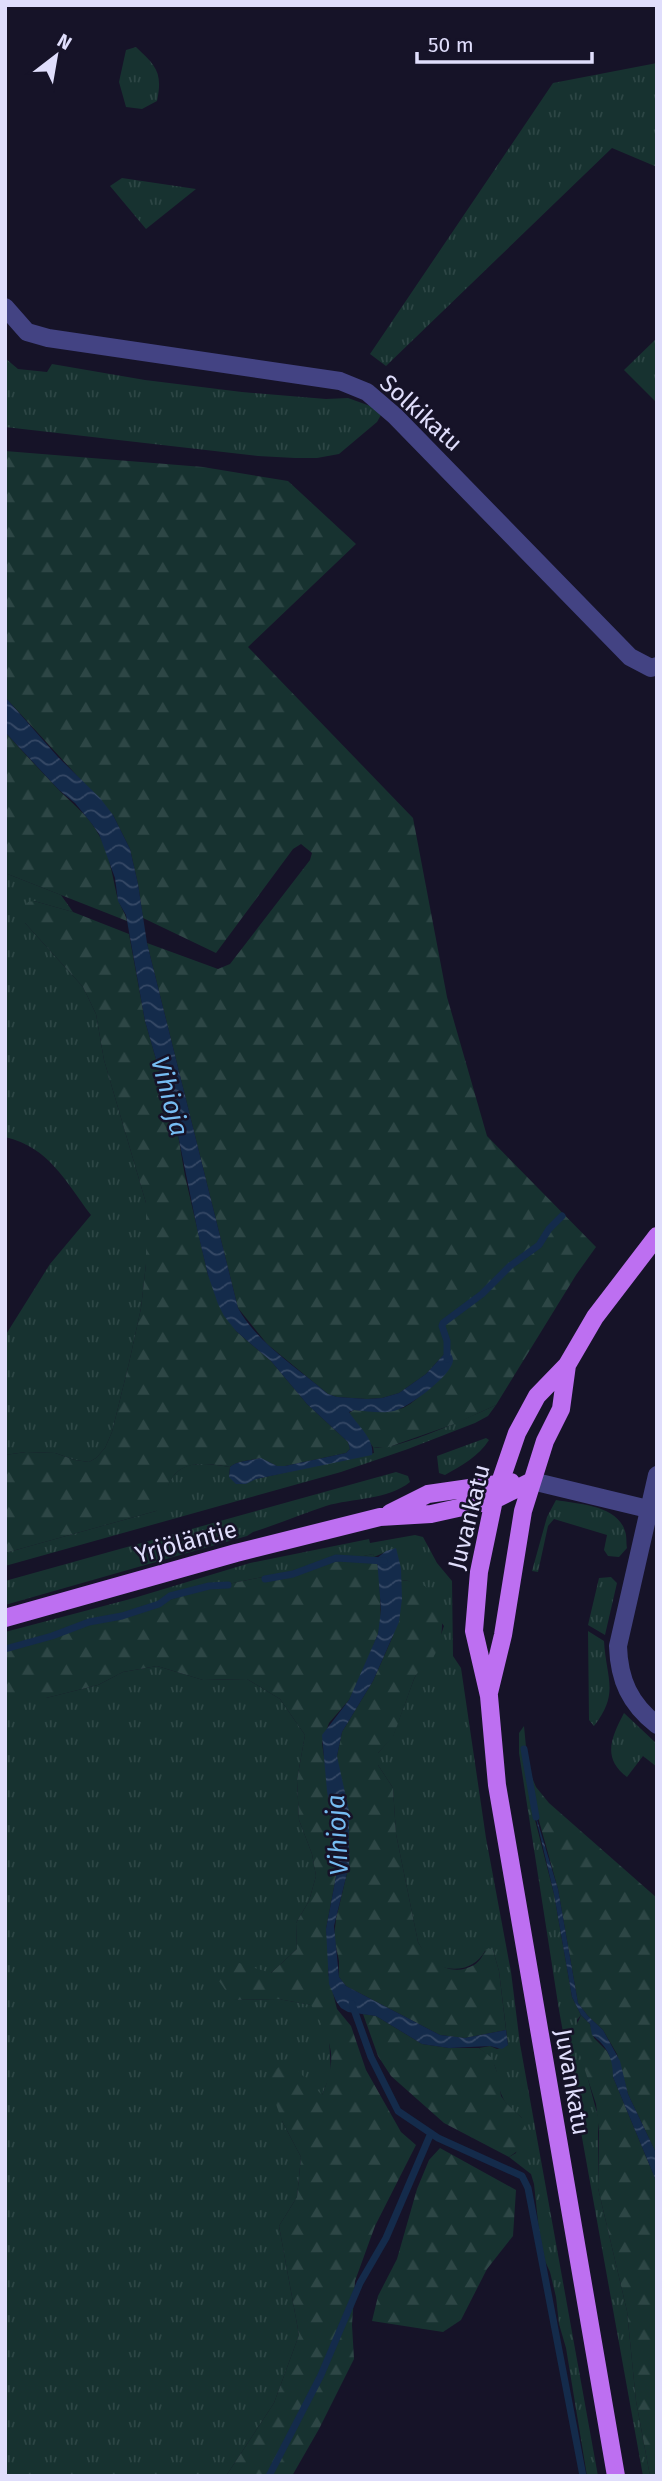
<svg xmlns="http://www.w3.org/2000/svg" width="662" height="2481" viewBox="0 0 662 2481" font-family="'Fira Sans',sans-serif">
  <defs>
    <pattern id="grass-tufts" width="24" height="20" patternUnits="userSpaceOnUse" patternTransform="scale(1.75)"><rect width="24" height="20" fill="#173230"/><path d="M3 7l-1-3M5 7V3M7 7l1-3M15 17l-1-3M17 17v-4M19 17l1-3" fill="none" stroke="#2d4645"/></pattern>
    <pattern id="forest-firs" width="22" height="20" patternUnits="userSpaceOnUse" patternTransform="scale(1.75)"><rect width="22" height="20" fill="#173230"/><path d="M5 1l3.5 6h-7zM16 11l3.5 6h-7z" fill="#2d4645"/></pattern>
    <pattern id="water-waves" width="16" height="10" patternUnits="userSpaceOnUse" patternTransform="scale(1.75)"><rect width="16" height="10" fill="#142b4b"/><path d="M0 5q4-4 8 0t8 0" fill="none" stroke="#364966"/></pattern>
  </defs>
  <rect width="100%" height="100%" fill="#161328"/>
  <path fill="url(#grass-tufts)" d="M136,47c20,19 27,25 21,54l-15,8 -16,-2 -7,-25 7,-32z
    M657,63v104l-45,-19 -226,218 -16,-12 183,-271z
    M122,178l74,11 -50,40 -36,-43z
    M657,338v65l-33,-33z
    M5,358l13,11 29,3 5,-8 93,16 97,12 84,7 22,-1 25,9 8,8 -4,7 -38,32 -22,4h-22l-37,-2 -253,-29z
    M5,873l56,22 12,17 -39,-11 -9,22 58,64 13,27 8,46 42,143v61l-5,44 -12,55 -17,69 -7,16 -9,10 -7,4 -14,-2 -20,-7 -29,-1 -21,3v-119l45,-72 41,-49c-26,-34 -41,-67 -86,-78z
    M496,1405l-8,11 -13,7 -67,26 -67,23 -336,94v-13l151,-42c7,-10 9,-19 14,-30 12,-23 39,-17 60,-14l-1,10 27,2 118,-26 -1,-6c20,6 101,-32 123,-42z
    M486,1438l3,2c-10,16 -28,26 -44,35l-6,-2 -2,-17z
    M396,1472l12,4 2,6c-22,18 -58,16 -84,24 -24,8 -48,18 -73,26l-6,4 -242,69v-24z
    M556,1500c22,4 61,5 69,31 2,5 1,12 2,17l-8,9 -11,-1 -4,-6 3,-15 -53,-16 -6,7 -10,46 -6,-1 15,-54z
    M415,1535l8,2 14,26 15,18 1,75 8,12 25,170 25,134 9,72 78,432h-11l-21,-128 -7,-24 -3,-27 -6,-25 -5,-11 -6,-30 -5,-47 -3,-10 -22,-17 7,-4 6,-35c-6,-6 -16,-12 -19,-20 -11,-24 2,-29 -24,-50l11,-2 7,3 11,-4 -9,-74 -6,-21 -8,1c-9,17 -31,23 -49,13 -9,-5 -13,-13 -18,-22l-22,-108 -3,-46 -15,-23v-12l15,-17 21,-57 4,-8 16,-16 10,-29 -35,-45 -9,-1 -12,-29 -14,6 -1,-3 -169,35 -199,62v-19l129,-34 116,-35 119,-24 1,4z
    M611,1577l6,6 -12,52 -17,-10 11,-47z
    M588,1631l16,10c2,37 16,52 -10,85l-5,-6z
    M157,1666l46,14 44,-1 33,20 25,36 -8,45 2,40 13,34 4,22 -7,25 -13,22 1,26 -26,24 -39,27 46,-1 34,6 17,32 2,36 -9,22 -40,26 19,36 -4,40 -18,29 20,109 -25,68 -48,73h-221v-778h41l52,-13 25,-13z
    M624,1713l33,31v23l-14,-11 -16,21c-25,-19 -16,-39 -3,-64z
    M524,1726l4,42 8,42 -3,2 21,82 18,103 9,18 -4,5 8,48 13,49v71l29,123 9,90 14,75h-7l-84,-466 -40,-257v-20z"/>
  <path fill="url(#forest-firs)" d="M5,451l198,16 85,14 68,63 -108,103 165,171 34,179 40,139 109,111 -20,28 -80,130 -39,18 -71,25 -13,-1 -24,-34 5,-3 32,2 17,-4 7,-4 24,-19 13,-34 -21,23 -27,19 -17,5 -15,1 -30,-2 -9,-3 -61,-50 -29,-36 -91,-365 71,26 12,-5 80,-104 2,-7 -11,-9 -8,5 -77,104 -73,-35 -5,-34 -8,-35 -17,-34 -108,-118z
    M5,732c17,19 34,37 51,55 14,15 29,25 40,43 13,20 16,44 21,66 2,9 8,16 10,25l-122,-48z
    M34,901l39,11 56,22 16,87 17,59 5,25 11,30 7,41 23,99 28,56 35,30 36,43 41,38 2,7 -4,4 -61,13h-8l-17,-8c-9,3 -22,2 -30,9 -23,-4 -53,-9 -62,20 -3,9 -4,18 -12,24l-151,42v-98l21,-3 29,1 20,7 14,2 7,-4 9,-10 7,-16 17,-69 12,-55 5,-44v-61l-42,-143 -8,-46 -13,-27 -58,-64 -2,-14 5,-7z
    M373,1554l6,15 2,53 -3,12 -19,46 -10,20 -20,23 -7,20 17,118 -13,68 3,24 -1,20 9,36 14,17 15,44 35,62 15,13 -41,81 -20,55 -3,44 2,34 -35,70 -27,47h-66l48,-73 25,-68 -20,-109 18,-29 4,-40 -19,-36 -15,-42 19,-20 36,36c17,-39 9,-55 -11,-90l-33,-6 -46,1 -13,-19 14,-20 38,12 26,-24 -1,-26 13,-22 7,-25 -4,-22 -13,-34 -2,-40 8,-45 -25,-36 -33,-20 -44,1 -46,-14 -34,6 -25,13 -52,13h-41v-47l199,-62z
    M400,1580c10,1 24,3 31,11 15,17 14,50 1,68 -6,7 -14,11 -18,20l-21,58 -15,16v12l15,23 3,46 22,108c11,20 33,36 56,23 7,-4 9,-12 14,-17l5,2 6,21 7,59 -41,8 -25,-3 -94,-49 -7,-9v-16l-5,-24 2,-18 13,-54 -12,-109 5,-24 31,-51 20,-45z
    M528,1768l8,19 13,16 108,95v257l-29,-61 -11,-40 -14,-24 -15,-14 -10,-13 -20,-114 -22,-79z
    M363,2014l13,2 46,28 27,4h30l13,10 6,17 3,21 6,8 15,14 7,17 -6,12 -14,10 -65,-34 -53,-47 -13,-20z
    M581,2015l9,9 4,14 13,13 6,11v15l44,106v293h-7l-14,-75 -9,-90 -29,-123 1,-56 -3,-28 -19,-58 -3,-15z
    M440,2148l76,42 -3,46 -26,33 -26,51 -18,12 -71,-11 6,-25 19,-37 20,-70 12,-29z"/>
  <path fill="url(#water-waves)" d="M5,697l53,60 42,41 13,17 17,34 8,35 9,59 91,365c19,35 60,60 90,86l9,3 30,2 15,-1 17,-5 27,-19 21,-23 2,-1c2,4 4,6 4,11 -2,15 -45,47 -59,50 -13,3 -27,0 -40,-1l-5,2c8,13 26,27 23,43l-116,24 -10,5h-10l-7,-7 1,-10c8,-7 21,-6 31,-9l16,8h8l61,-13 4,-4 -2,-7 -41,-38 -36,-43 -35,-30 -12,-15 -6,-12 -10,-29 -10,-42 -20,-98 -11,-30 -5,-25 -17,-59 -19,-106 -8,-14 -3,-23 -16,-44 -7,-10 -17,-21 -16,-13 -54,-58z
    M396,1548l5,20 1,31 -3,23 -26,59 -31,51 -5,24 12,55v54l-15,61 5,51 7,9 94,49 25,3 41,-8 2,15 -6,4 -12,-3 -41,2 -27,-4 -46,-28 -28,-4 -7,-4 -5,-7 -7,-17 -3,-55 13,-68 -12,-70 -5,-56 27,-35 29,-66 3,-24 -4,-52 9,-7z
    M534,1810l24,79 20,114 10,13 15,14 17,31 8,33 29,61v28l-44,-106c0,-19 -6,-31 -21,-42l-2,-11 -9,-9 -9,-18 -18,-103z"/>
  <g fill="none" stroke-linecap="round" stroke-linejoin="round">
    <path stroke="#142b4b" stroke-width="7" d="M447,1359v-18l-5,-15 1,-3 39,-29 28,-28 29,-21 10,-16 13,-13
      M265,1579l28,-5 43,-16 48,3
      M5,1649l47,-13 37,-14 33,-6 37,-12 11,-8 39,-10 19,-1
      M524,1749l12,68
      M352,2004l19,53 27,54 40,27 84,38 6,12 55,288
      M269,2476l52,-101 39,-92 26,-45 45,-105"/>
    <path stroke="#434383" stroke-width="18" d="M5,307l22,25 21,6 292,43 27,11 28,24 235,241 21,11 6,-2
      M657,1475l-39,171c1,34 12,58 39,79
      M532,1481l116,28"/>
    <path stroke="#bd6ff1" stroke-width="18" d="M390,1513l38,-19 83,-12
      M5,1618l231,-65 144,-36 51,-3 63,-14 38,-19
      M489,1693l14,-58 20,-124 22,-70 16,-32 6,-44
      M616,2476l-119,-691 -8,-89 -15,-65 5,-59 15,-72 23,-67 20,-37 30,-31 28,-48 62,-81"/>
  </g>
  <g text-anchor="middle" stroke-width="5" stroke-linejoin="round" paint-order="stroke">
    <g font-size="24" fill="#e0defc" stroke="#161328">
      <text transform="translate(421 413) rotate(42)" y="8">Solkikatu</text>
      <text transform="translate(469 1517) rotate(-76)" y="8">Juvankatu</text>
      <text transform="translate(186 1542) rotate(-15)" y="8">Yrjöläntie</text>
      <text transform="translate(572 2082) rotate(80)" y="8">Juvankatu</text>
    </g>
    <g font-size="26" font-style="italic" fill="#76bcf2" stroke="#161328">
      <text transform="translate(170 1096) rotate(75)" y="9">Vihioja</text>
      <text transform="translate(337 1835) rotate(-93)" y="9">Vihioja</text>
    </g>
  </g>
  <rect width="662" height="2481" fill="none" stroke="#e0defc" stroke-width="14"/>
  <g transform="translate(56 56) rotate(31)" stroke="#161328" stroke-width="5" paint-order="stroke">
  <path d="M0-5L12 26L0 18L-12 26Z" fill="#e0defc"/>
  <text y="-10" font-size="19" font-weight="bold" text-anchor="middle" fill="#e0defc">N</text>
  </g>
  <path d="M417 52v10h175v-10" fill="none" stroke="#e0defc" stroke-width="3.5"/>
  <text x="428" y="52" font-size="21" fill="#e0defc" stroke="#161328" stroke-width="5" paint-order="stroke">50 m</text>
</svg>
